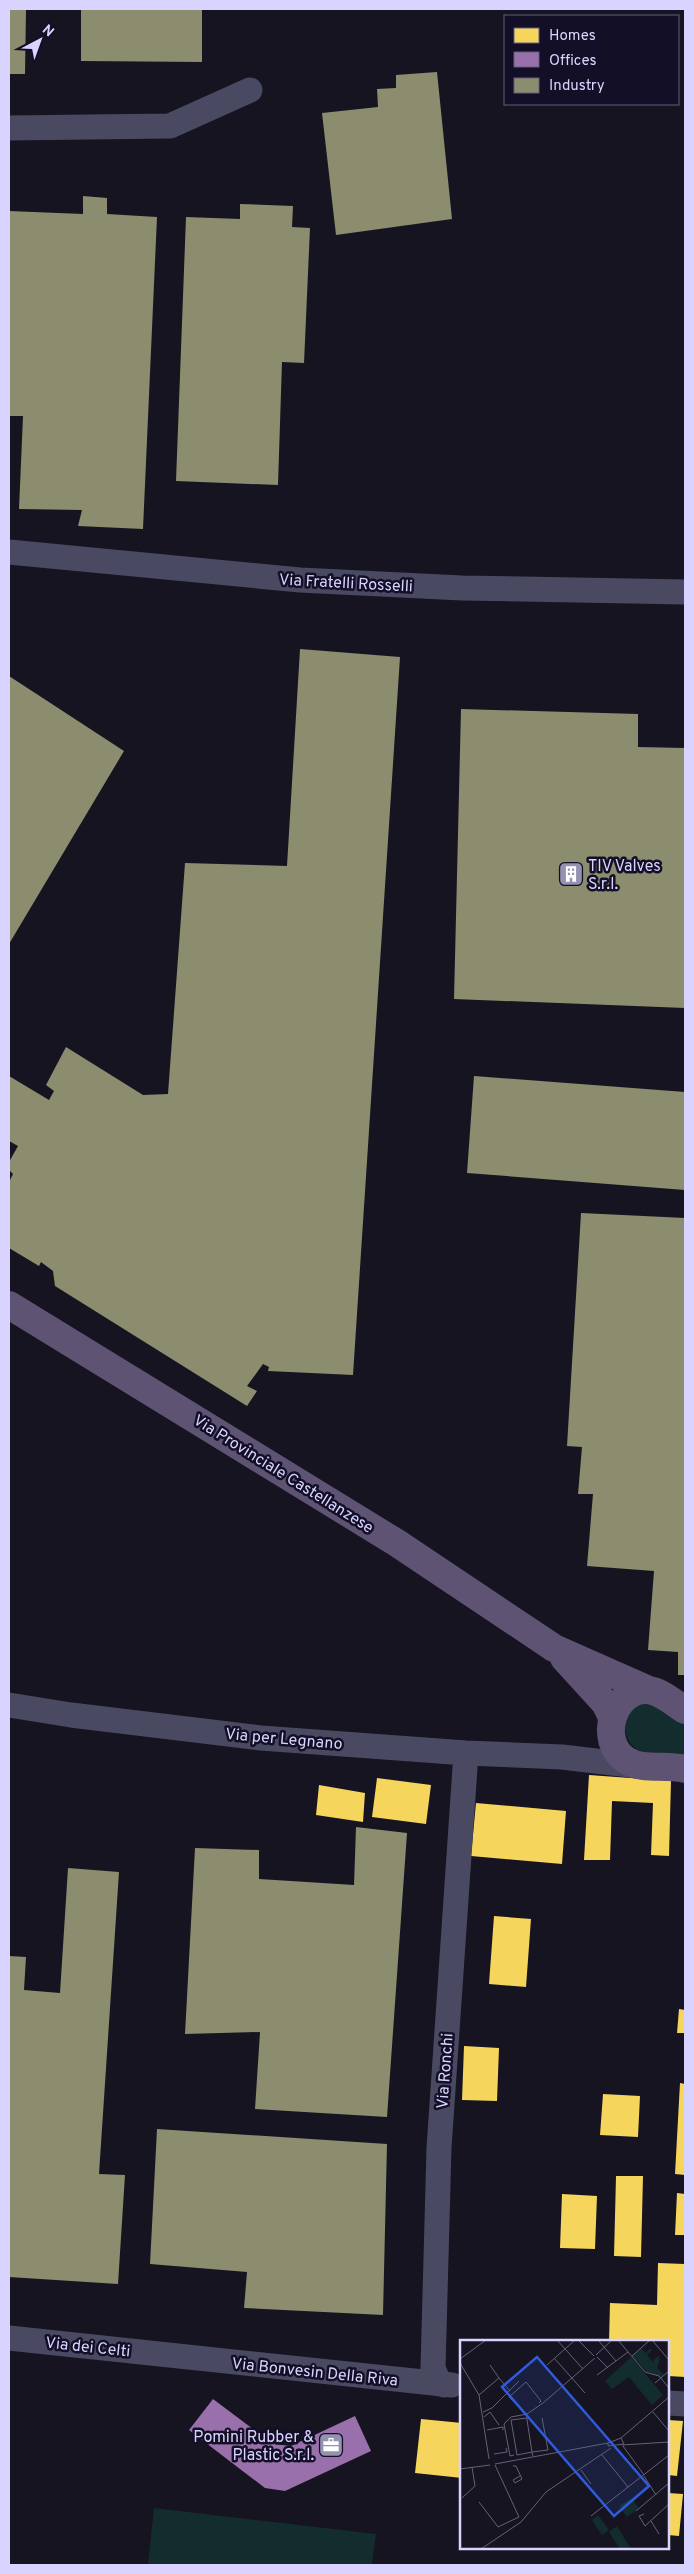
<svg xmlns="http://www.w3.org/2000/svg" width="694" height="2574" viewBox="0 0 694 2574" font-family="Overpass,sans-serif">
  <rect width="100%" height="100%" fill="#161421"/>
  <path fill="#132c2d" d="M652,1703l33,20v32c-20,-5 -51,7 -59,-21 -3,-11 3,-20 9,-29z
    M154,2508l222,26 -4,31h-224z"/>
  <path fill="#f6d55c" d="M589,1775l82,6 -2,75 -18,-1 2,-52 -41,-2 -2,59h-26z
    M377,1778l54,7 -5,39 -54,-7z
    M319,1785l46,8 -2,29 -47,-7z
    M476,1803l90,8 -4,53 -91,-8z
    M494,1916l37,3 -5,68 -37,-3z
    M679,2009l6,1v23h-8z
    M464,2046l35,2 -2,53 -35,-1z
    M680,2083l5,1v91l-10,-1z
    M603,2094l37,2 -2,41 -38,-2z
    M616,2176h27l-2,81 -27,-1z
    M677,2193l8,1v41h-10z
    M562,2194l35,2 -2,53 -35,-1z
    M658,2263l27,1v113l-17,-1v-34h-59l1,-39 47,2z
    M421,2419l41,4v55l-47,-5z
    M668,2420l15,1 -6,55 -9,-1z
    M668,2493l15,1 -4,42 -11,-1z"/>
  <path fill="#9970ab" d="M213,2399l60,45 18,2 64,-30 16,35 -86,40 -20,-3 -76,-58z"/>
  <path fill="#8c8c6e" d="M9,9h17l-1,65h-16z
    M81,9h121v53l-121,-1z
    M437,72l15,147 -116,16 -14,-122 56,-6 -1,-18 19,-1v-13z
    M83,196l24,2v16l50,3 -14,312 -65,-3 4,-16 -63,-1 4,-93h-14v-205l74,3z
    M240,204l53,2 -1,21 18,1 -6,135 -22,-1 -4,123 -102,-4 10,-264 54,2z
    M300,649l100,8 -47,718 -85,-4 1,-4 -6,-3 -16,22 10,5 -10,15 -192,-120 -2,-15 -12,-9 -2,4 -30,-18v-66l4,-8 -4,-4v-8l9,-16 -9,-5v-65l40,24 5,-9 -8,-6 20,-38 77,48 25,-1 17,-231 102,3z
    M9,676l115,75 -115,193z
    M461,709l177,5v33l47,1v260l-231,-9z
    M474,1076l211,16v98l-218,-17z
    M581,1213l104,5v457h-7v-23l-30,-2 6,-79 -67,-5 6,-72h-15l4,-47 -15,-1z
    M356,1827l51,6 -20,284 -132,-8 5,-77 -75,2 10,-186 64,2v29l95,6z
    M68,1868l51,4 -20,302 26,1 -7,109 -109,-7v-321l17,1 -2,33 36,3z
    M157,2129l230,15 -4,171 -139,-7 3,-36 -97,-8z"/>
  <g fill="none" stroke-linecap="round" stroke-linejoin="round">
    <path stroke="#4a4962" stroke-width="25" d="M9,128l161,-2 80,-36
      M9,552l291,28 162,8 223,4
      M9,1705l62,10 190,23 205,15 96,4 76,9
      M9,2338l443,47
      M444,2385l-7,-7 -4,-10 6,-220 27,-395
      M668,2403l17,1"/>
    <path stroke="#5e5373" stroke-width="28" d="M9,1305l388,238 157,105 95,42
      M564,1658l41,45 7,14
      M685,1710c-10,-6 -24,-19 -37,-20 -35,-2 -51,51 -22,70 17,11 39,4 59,9"/>
  </g>
  <defs>
    <symbol id="building-square" viewBox="-11 -11 22 22"><rect x="-9" y="-9" width="18" height="18" rx="4" fill="#9591b1" stroke="#130f26"/><path d="M-4-6H4V6H1V3H-1V6H-4ZM-2.5-4.3h1.7v1.8h-1.7ZM.8-4.3h1.7v1.8H.8ZM-2.5-1h1.7V.8h-1.7ZM.8-1h1.7V.8H.8Z" fill="#fff"/></symbol>
    <symbol id="office-square" viewBox="-11 -11 22 22"><rect x="-9" y="-9" width="18" height="18" rx="4" fill="#9591b1" stroke="#130f26"/><path d="M-6-3h4V-5.5h4V-3h4V5H-6ZM-1-4.5V-3h2v-1.5ZM-6 0V1H6V0Z" fill="#fff"/></symbol>
  </defs>
  <g fill-rule="evenodd">
    <use href="#building-square" x="557" y="860" width="28" height="28"/>
    <use href="#office-square" x="317" y="2431" width="28" height="28"/>
  </g>
  <g text-anchor="middle" stroke-width="5" stroke-linejoin="round" paint-order="stroke">
    <g font-size="16" fill="#d9d4ff" stroke="#130f26">
      <text transform="translate(346 582) rotate(3)" y="6">Via Fratelli Rosselli</text>
      <text transform="translate(284 1473) rotate(32)" y="6">Via Provinciale Castellanzese</text>
      <text transform="translate(284 1738) rotate(5)" y="6">Via per Legnano</text>
      <text transform="translate(444 2071) rotate(-86)" y="6">Via Ronchi</text>
      <text transform="translate(88 2346) rotate(6)" y="6">Via dei Celti</text>
      <text transform="translate(315 2371) rotate(6)" y="6">Via Bonvesin Della Riva</text>
    </g>
    <g font-size="16" fill="#d9d4ff" stroke="#130f26" text-anchor="start">
      <text x="588" y="871">TIV Valves<tspan x="588" dy="18">S.r.l.</tspan></text>
      <text x="314" y="2442" text-anchor="end">Pomini Rubber &amp;<tspan x="314" dy="18">Plastic S.r.l.</tspan></text>
    </g>
  </g>
  <g transform="translate(460 2340)">
    <rect width="209" height="209" fill="#161421"/>
    <path d="M181,8l5,5 4,-5 2,2 -5,5 7,8 -1,-3 5,-4 2,3 -3,9 7,7 -3,2 -15,-6 -14,-15zM171,17l32,38 -11,10 -23,-28 -17,12 -7,-8zM171,158l8,10 -12,9 -8,-11zM138,175l11,15 -7,5 -10,-15zM157,186l14,23h-11l-11,-17z" fill="#132c2d"/>
    <path fill="none" stroke="#64617a" stroke-width="1" d="M97,0l26,29M118,0l16,16M138,0l18,21M158,0l27,32 14,4 10,12M192,0l17,20M136,15l16,-15M172,16l18,-16M137,17l11,11M0,19l26,-19M95,19l30,34M0,23l19,32 10,64M87,25l28,-25M137,35l31,-23M39,38l11,13M195,43l14,-12M19,55l20,-17 -9,-13M49,57l17,-15 15,19 -2,2M49,57l15,15M23,72l9,-4 27,-27M193,72l16,19M24,77l6,-5 9,13M27,90l16,-3v3M161,98l48,-41M161,98l3,6 -16,2v-3zM162,105l47,-3M163,106l21,29M34,114l13,-2 -1,-4M54,115l-4,1 -6,-32 7,-7 16,-3 16,-11 52,-45M142,115l26,32M73,116l-1,-3v-1l-5,-32v-2l-16,2 6,35 15,-3 16,-2 -6,-32M35,124l113,-21M53,126h3l6,13 -7,4 -2,-3 7,-4M0,129l30,-4M121,130l10,14M184,136l12,19M2,158l13,-12 -3,-19M19,162l19,25 21,-10 -24,-52M176,171l33,-28M184,174l-5,2 6,10 24,-22M131,176l78,-61M191,181l8,13M21,209l40,-27 25,-30 65,-44"/>
    <path fill="#305bdc" fill-opacity="0.15" stroke="#305bdc" stroke-width="2.5" d="M77,17l112,129 -35,30 -112,-129z"/>
    <rect width="209" height="209" fill="none" stroke="#d9d4ff" stroke-width="2.5"/>
  </g>
  <rect width="694" height="2574" fill="none" stroke="#d9d4ff" stroke-width="20"/>
  <rect x="504" y="15" width="175" height="90" fill="#130f26" stroke="#625e7d"/>
  <rect x="514" y="28" width="25" height="15" fill="#f6d55c" stroke="#625e7d"/>
  <text x="549" y="40" font-size="15" fill="#d9d4ff">Homes</text>
  <rect x="514" y="52" width="25" height="15" fill="#9970ab" stroke="#625e7d"/>
  <text x="549" y="65" font-size="15" fill="#d9d4ff">Offices</text>
  <rect x="514" y="78" width="25" height="15" fill="#8c8c6e" stroke="#625e7d"/>
  <text x="549" y="90" font-size="15" fill="#d9d4ff">Industry</text>
  <g transform="translate(40 40) rotate(41)" stroke="#130f26" stroke-width="4" paint-order="stroke">
  <path d="M0-4L9 19L0 12L-9 19Z" fill="#d9d4ff"/>
  <text y="-8" font-size="14" font-weight="bold" text-anchor="middle" fill="#d9d4ff">N</text>
  </g>
</svg>
